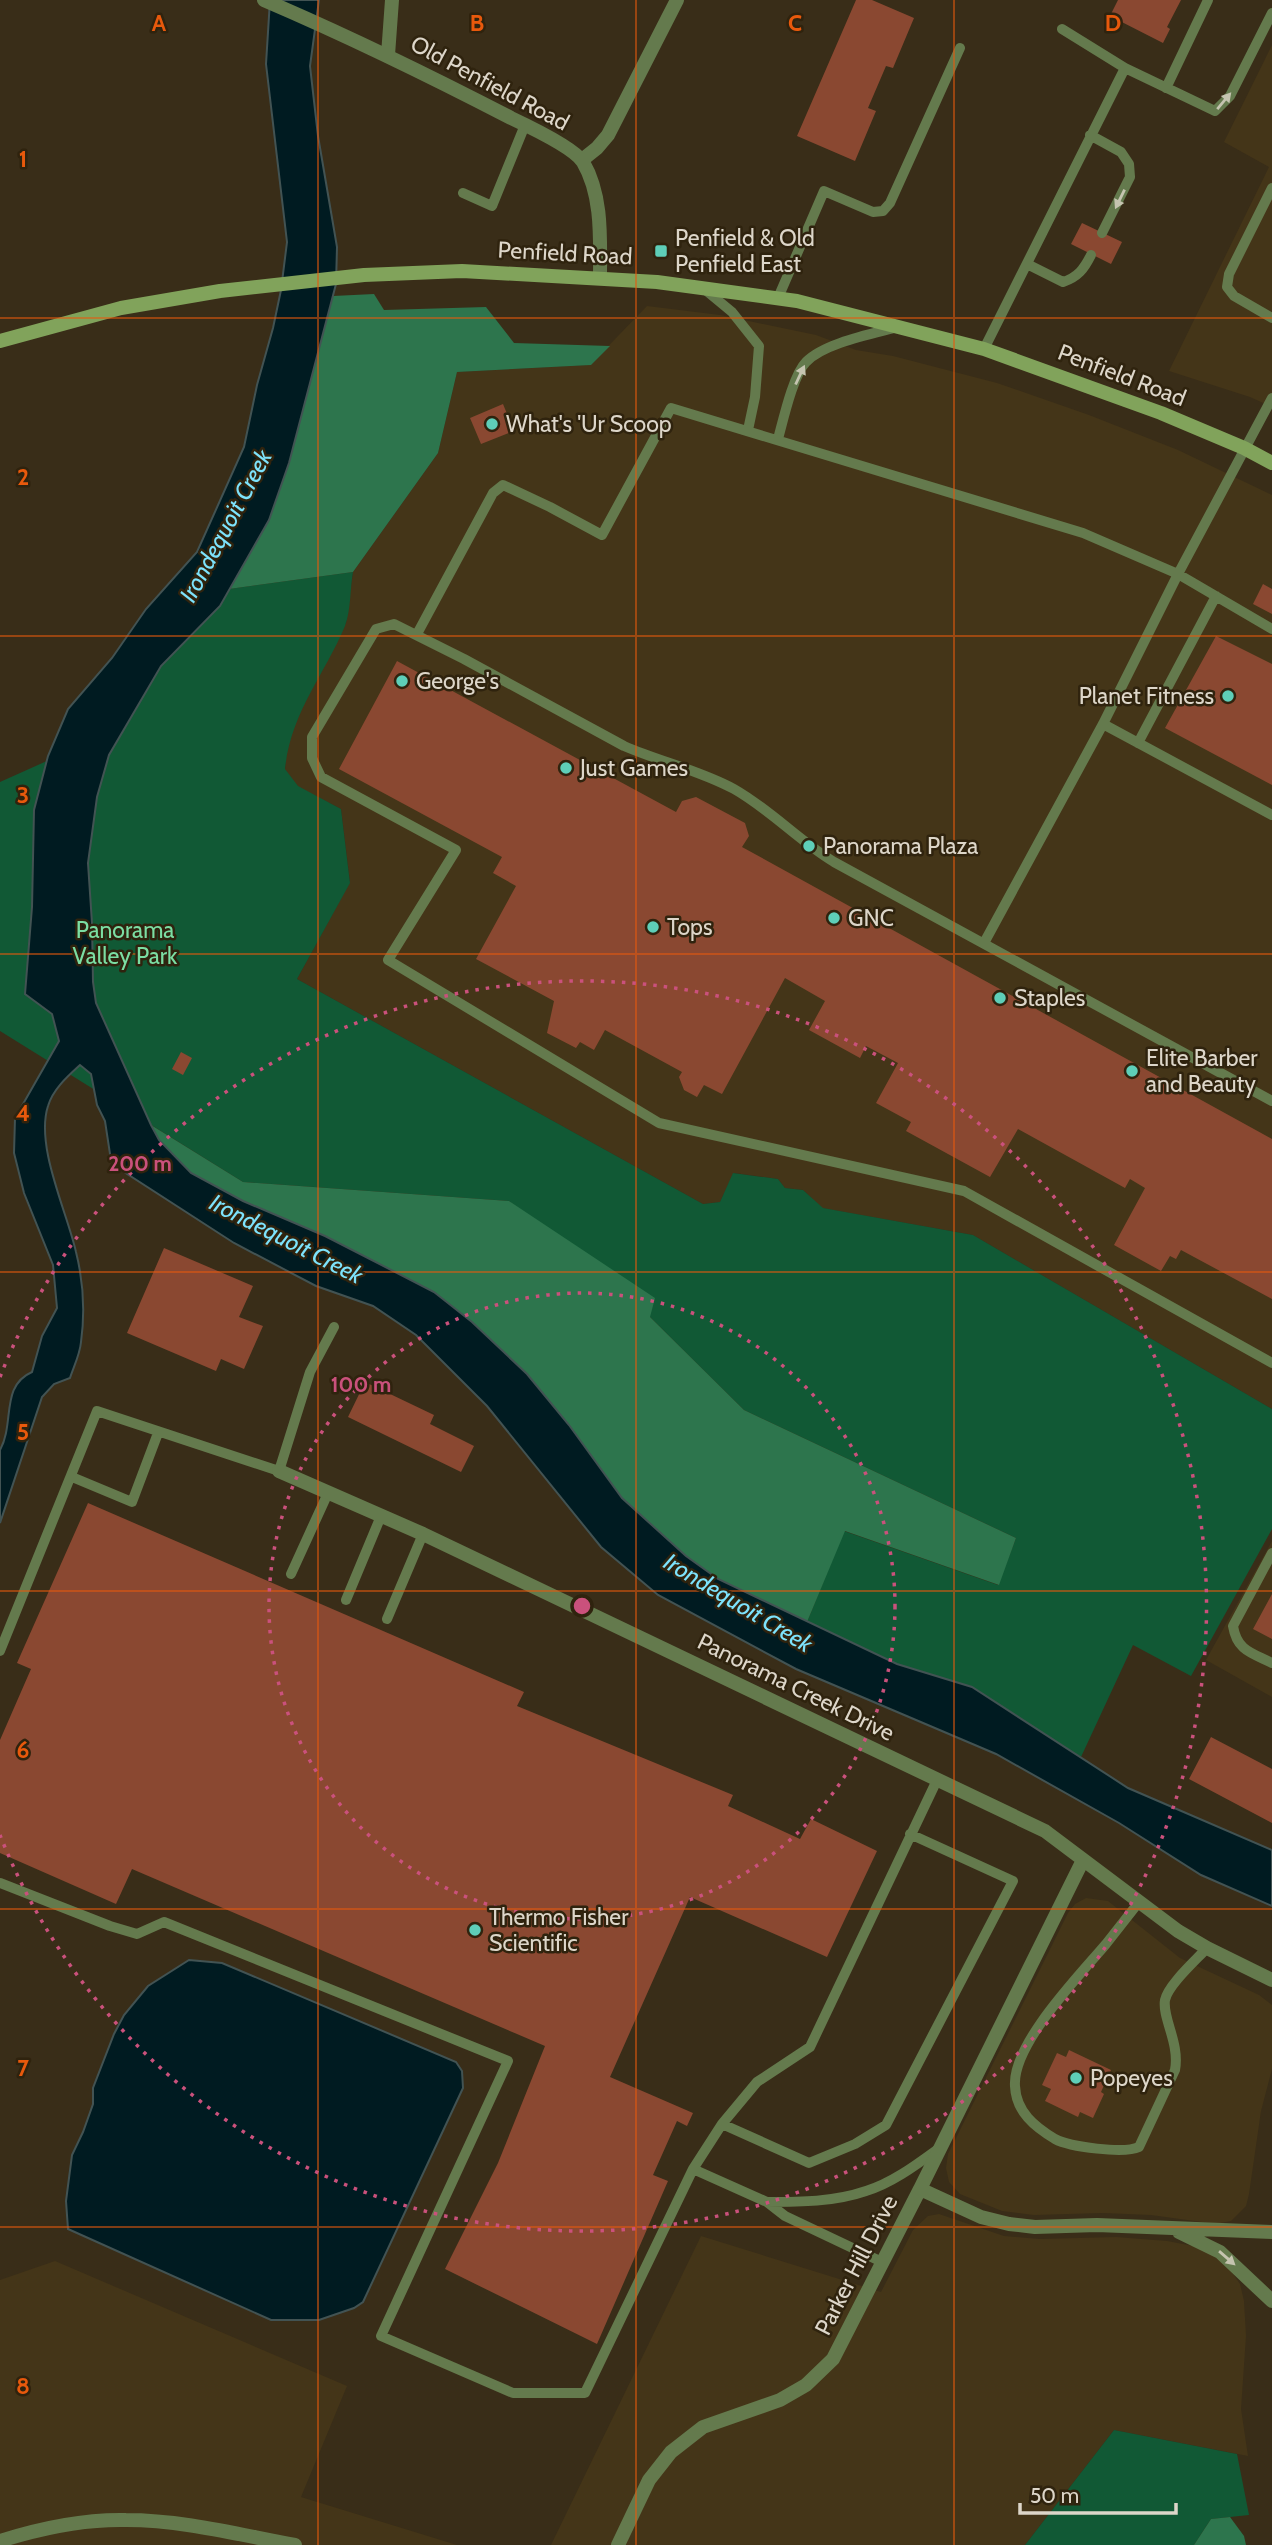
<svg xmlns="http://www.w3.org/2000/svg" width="1272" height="2545" viewBox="0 0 1272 2545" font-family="Cabin,sans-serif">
  <rect width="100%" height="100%" fill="#392d18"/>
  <path fill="#443518" d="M1272,45v362l-22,-10 -81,-26 100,-204 -45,-25z
    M647,306l73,9 96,20 40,15 37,6 104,27 92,32 89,35 94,45v914l-299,-174 -151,-27 -19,-18 -18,-2 -7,-9 -44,-6 -14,29 -17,2 -406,-225 53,-97 -9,-73 -43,-22 -13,-17 2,-26 15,-36 44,-85 7,-51 85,-119 19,-81 133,-7z
    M1272,1541v156l-66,-37z
    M1086,1898l22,3 72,57 79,37 13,10v64l-11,42 -12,83 -3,12 -15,15 -15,3 -65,-9 -48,-2 -69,2 -32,-4 -42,-17 -11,-12 -3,-14 2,-14 120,-241 7,-9z
    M939,2214l65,22 36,3 76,-2 51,4 32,6 16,8 14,13 11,16 4,17 2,35 -5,73 7,47 -134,-26 -89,115h-474l150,-309 180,56 32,-62 15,-14z
    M55,2261l292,125 -46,111 156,48h-457v-265z"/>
  <path fill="#115935" d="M353,572c-3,17 -2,38 -8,54 -21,50 -54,86 -60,143l13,17 43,23 9,74 -53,96 406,225 17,-2 13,-29 45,6 7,9 18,2 20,18 150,27 299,174v120l-81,147 -58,-31 -52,112 -109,-70 -75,-23 -90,-42 37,-91 154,54 18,-47 -272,-128 -94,-93 -141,-116 -266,-19 -243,-151v-249l58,-26 43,25 8,-26 52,-89 58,-60 10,-17z
    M1114,2430l123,24 12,61 -38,4 -17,26h-169z"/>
  <path fill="#2d754d" d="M374,294l10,16 102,-3 28,36 96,3 -19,19 -134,7 -19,81 -85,119 -124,17 40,-70 20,-56 44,-167z
    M151,1125l92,57 266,19 146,97 -5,19 94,93 272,128 -17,47 -154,-54 -38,91 -89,-43 -32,-23 -64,-58 -53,-73 -42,-51 -55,-52 -38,-30 -109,-56 -82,-35 -52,-28 -32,-33z
    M1230,2517l14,19 2,9h-52l17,-26z"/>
  <path fill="#001b21" stroke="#425353" stroke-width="2" d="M270,0h49l-9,66 8,70 19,111 -1,37 -47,179 -20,57 -49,86 -59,60 -52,89 -12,42 -9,66 4,60 1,59 3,21 55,122 8,15 32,33 52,28 82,35 109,56 38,30 55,52 42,51 53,73 64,58 32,23 179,85 75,23 156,101 144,62v56l-71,-31 -82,-52 -123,-69 -200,-85 -138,-74 -57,-48 -114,-141 -71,-71 -43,-29 -57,-20 -82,-43 -116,-75 -8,-14 -5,-33 -8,-16 -6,-31 -11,-9c-12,11 -27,24 -32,41 -13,40 19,106 28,146 7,28 9,61 5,90 -1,12 -7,24 -11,36l-16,6 -12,13 -42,126v-73c15,-27 0,-64 32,-78l10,-36 15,-28 -4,-43 -29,-72 -10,-40 1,-35 44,-77 -7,-27 -27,-20 7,-87 2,-97 14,-54 20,-47 44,-51 34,-49 51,-57 47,-105 13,-62 16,-57 8,-38 6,-48 -21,-178z
    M189,1960l33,3 234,99 6,9 1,17 -100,214 -9,6 -35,12h-48l-203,-91 -2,-28 6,-46 11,-23 10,-28v-16l21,-54 10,-19 24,-29z"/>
  <path fill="#8a4831" d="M856,0h16l42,18 -21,50 -7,-2 -18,42 8,3 -21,50 -58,-25z
    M1118,0h63l-14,27 3,2 -7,14 -53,-27z
    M1082,223l40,19 -11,22 -40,-20z
    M503,404l11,27 -33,13 -11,-26z
    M1263,584l9,5v25l-19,-10z
    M1216,636l56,28v121l-107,-57z
    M397,661l279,151 6,-11 14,-4 49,26 4,13 -7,11 530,292v160l-91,-49 -5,9 -6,-3 -9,15 -47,-26 31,-57 -15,-9 -5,9 -107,-59 -28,48 -84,-46 5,-9 -35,-19 22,-40 -32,-17 -6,12 -51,-28 16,-29 -40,-23 -63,116 -18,-9 -7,12 -13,-7 -5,-13 3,-5 -77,-42 -11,20 -14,-8 -4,6 -29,-15 7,-32 -78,-42 40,-73 -23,-13 9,-16 -163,-88z
    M181,1052l11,6 -9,17 -11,-6z
    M164,1248l89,38 -14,31 24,9 -19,43 -23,-10 -5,12 -89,-38z
    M365,1382l69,33 -4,9 44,22 -13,26 -113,-55z
    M88,1503l436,189 -7,14 216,89 -5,11 72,33 11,-20 66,32 -50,106 -137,-60 -80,180 83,36 -6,13 -10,-5 -24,54 15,6 -71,163 -152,-75 53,-106 47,-117 -413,-177 -16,35 -116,-51v-113l31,-71 -14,-6z
    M1272,1594v45l-19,-10z
    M1211,1737l61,32v54l-83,-44z
    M1069,2050l42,20 -10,22 3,2 -11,24 -13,-6 -2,5 -33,-16 6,-12 -9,-4 15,-32 9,4z"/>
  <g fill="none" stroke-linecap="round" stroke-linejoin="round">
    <path stroke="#647a4d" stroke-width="10" d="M1125,68l90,43 15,-15 42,-83
      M1166,88l42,-88
      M1090,135l31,17 8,12 1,13 -28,56
      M1272,188l-43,86 -2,13 7,9 38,22
      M463,193l29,13 33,-81
      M1027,264l36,18c15,-5 21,-13 28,-27
      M703,288l29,24 27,34 -4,51 -7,33
      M778,298l46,-107 49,21 10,-1 7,-8 70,-155
      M984,349l141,-281 -63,-39
      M778,439c5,-18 15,-64 28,-77 18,-19 66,-28 92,-35
      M417,634l76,-141 10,-8 47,22 52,28 69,-127 412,125 95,41 94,55
      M1103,724l169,91
      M1138,743l78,-147
      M984,943l119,-219 75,-150 94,-176
      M1272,1101l-438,-239c-35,-21 -63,-52 -100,-73 -35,-19 -73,-27 -110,-43l-160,-87 -70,-35 -18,5 -64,108v21l9,19 135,73 -68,110 271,163 305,68 308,172
      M72,1477l60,25 26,-69
      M1272,1553l-39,73c4,25 19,27 39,37
      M291,1574l37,-81
      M346,1600l35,-84
      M387,1619l36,-85
      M0,1651l97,-240 182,60 31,-99 24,-45
      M0,1883l110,43 27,8 27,-12 344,139 -127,275 132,57h72l108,-224 74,33 18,14 97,46
      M1139,1902c-11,14 -22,28 -33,42 -26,31 -94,100 -91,142 1,26 20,41 40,53 15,8 69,15 84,8l36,-77c5,-27 -13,-52 -10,-70 3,-15 31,-40 42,-52
      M722,2124l87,39 46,-19 31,-19 127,-244 -103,-47
      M693,2169l29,-45 35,-42 53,-35 127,-267
      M767,2202c33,0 67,0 99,-11 26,-8 50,-26 72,-42"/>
    <path stroke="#647a4d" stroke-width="14" d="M264,0c84,36 166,76 247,118 17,8 63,30 72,44 20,34 17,78 17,116
      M388,55l4,-55
      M582,160l15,-12 11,-13 69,-135
      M279,1471l144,63 622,297 133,100 29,17 65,32
      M920,2189l163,-329
      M1179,2232l41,20 52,49
      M0,2541c41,-13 82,-22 126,-21 57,0 114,15 169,25
      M618,2545l31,-65 22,-28 32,-25 77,-27 26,-15 27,-26 87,-170 61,28 28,7 26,3 62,-2 175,7"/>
    <path stroke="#81a35b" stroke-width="14" d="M0,341l121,-33 99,-17 144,-16 98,-4 195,11 140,19 187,48 177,64 83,35 28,15"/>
  </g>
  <defs><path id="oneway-solid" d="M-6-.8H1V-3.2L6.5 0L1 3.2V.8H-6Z" transform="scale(1.75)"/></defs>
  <g fill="#c5c4b0">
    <use href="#oneway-solid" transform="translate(1224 101) rotate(-50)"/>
    <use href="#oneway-solid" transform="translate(1120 199) rotate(116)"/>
    <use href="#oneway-solid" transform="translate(800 375) rotate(-65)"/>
    <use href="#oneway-solid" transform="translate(1227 2258) rotate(41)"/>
  </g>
  <path fill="none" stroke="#e8590c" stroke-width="2" stroke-opacity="0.55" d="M318,0v2545M636,0v2545M954,0v2545M0,318h1272M0,636h1272M0,954h1272M0,1272h1272M0,1591h1272M0,1909h1272M0,2227h1272"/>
  <g fill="none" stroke="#ca517c" stroke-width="3.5" stroke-dasharray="3.5 7">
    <circle cx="582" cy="1606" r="313"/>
    <path d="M0 1377A625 625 0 1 1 0 1835"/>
  </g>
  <g fill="#5eceb8" stroke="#2f230e" stroke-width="2.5">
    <rect x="654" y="244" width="14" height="14" rx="3.5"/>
    <circle cx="492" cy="424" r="7"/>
    <circle cx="402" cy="681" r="7"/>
    <circle cx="1228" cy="696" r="7"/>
    <circle cx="566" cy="768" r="7"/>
    <circle cx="809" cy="846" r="7"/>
    <circle cx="834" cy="918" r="7"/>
    <circle cx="653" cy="927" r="7"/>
    <circle cx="1000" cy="998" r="7"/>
    <circle cx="1132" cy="1071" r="7"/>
    <circle cx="475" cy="1930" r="7"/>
    <circle cx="1076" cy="2078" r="7"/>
  </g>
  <g text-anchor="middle" stroke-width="5" stroke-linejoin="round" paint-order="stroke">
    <g font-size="23" fill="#ddd6c9" stroke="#2f230e">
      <text transform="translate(490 83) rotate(28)" y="8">Old Penfield Road</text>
      <text transform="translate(565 253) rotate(3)" y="8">Penfield Road</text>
      <text transform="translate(1122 375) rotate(21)" y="8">Penfield Road</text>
      <text transform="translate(796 1687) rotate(26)" y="8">Panorama Creek Drive</text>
      <text transform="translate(856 2265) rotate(-63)" y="8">Parker Hill Drive</text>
    </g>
    <g font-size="23" fill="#ddd6c9" stroke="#2f230e" text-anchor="start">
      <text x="675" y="246">Penfield &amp; Old<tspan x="675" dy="26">Penfield East</tspan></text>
      <text x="506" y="432">What's 'Ur Scoop</text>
      <text x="416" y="689">George's</text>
      <text x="1214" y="704" text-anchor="end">Planet Fitness</text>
      <text x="580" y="776">Just Games</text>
      <text x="823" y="854">Panorama Plaza</text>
      <text x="848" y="926">GNC</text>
      <text x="667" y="935">Tops</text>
      <text x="1014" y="1006">Staples</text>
      <text x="1146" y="1066">Elite Barber<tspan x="1146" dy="26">and Beauty</tspan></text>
      <text x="489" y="1925">Thermo Fisher<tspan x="489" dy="26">Scientific</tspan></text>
      <text x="1090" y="2086">Popeyes</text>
    </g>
    <g font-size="23" fill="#7bdea3" stroke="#2f230e">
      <text x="125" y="938">Panorama<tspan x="125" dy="26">Valley Park</tspan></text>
    </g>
    <g font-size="24" font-style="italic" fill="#7de3fc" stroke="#2f230e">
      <text transform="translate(226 526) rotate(-62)" y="8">Irondequoit Creek</text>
      <text transform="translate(286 1239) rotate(27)" y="8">Irondequoit Creek</text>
      <text transform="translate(738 1603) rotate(31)" y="8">Irondequoit Creek</text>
    </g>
  </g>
  <g font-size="23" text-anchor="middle" font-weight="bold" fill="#e8590c" stroke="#2f230e" stroke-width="5" stroke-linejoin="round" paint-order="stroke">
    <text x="159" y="31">A</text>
    <text x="477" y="31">B</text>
    <text x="795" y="31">C</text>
    <text x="1113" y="31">D</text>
    <text x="23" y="167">1</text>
    <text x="23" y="485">2</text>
    <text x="23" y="803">3</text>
    <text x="23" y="1121">4</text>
    <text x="23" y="1440">5</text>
    <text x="23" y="1758">6</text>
    <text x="23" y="2076">7</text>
    <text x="23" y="2394">8</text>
  </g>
  <circle cx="582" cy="1606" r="10" fill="#ca517c" stroke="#2f230e" stroke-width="3.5"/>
  <g font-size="21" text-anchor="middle" font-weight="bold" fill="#ca517c" stroke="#2f230e" stroke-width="5" stroke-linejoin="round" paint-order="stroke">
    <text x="140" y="1171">200 m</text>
    <text x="361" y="1392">100 m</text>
  </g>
  <path d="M1020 2503v10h156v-10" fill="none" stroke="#ddd6c9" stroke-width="3.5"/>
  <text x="1030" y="2503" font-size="21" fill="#ddd6c9" stroke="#2f230e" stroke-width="5" paint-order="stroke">50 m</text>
</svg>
